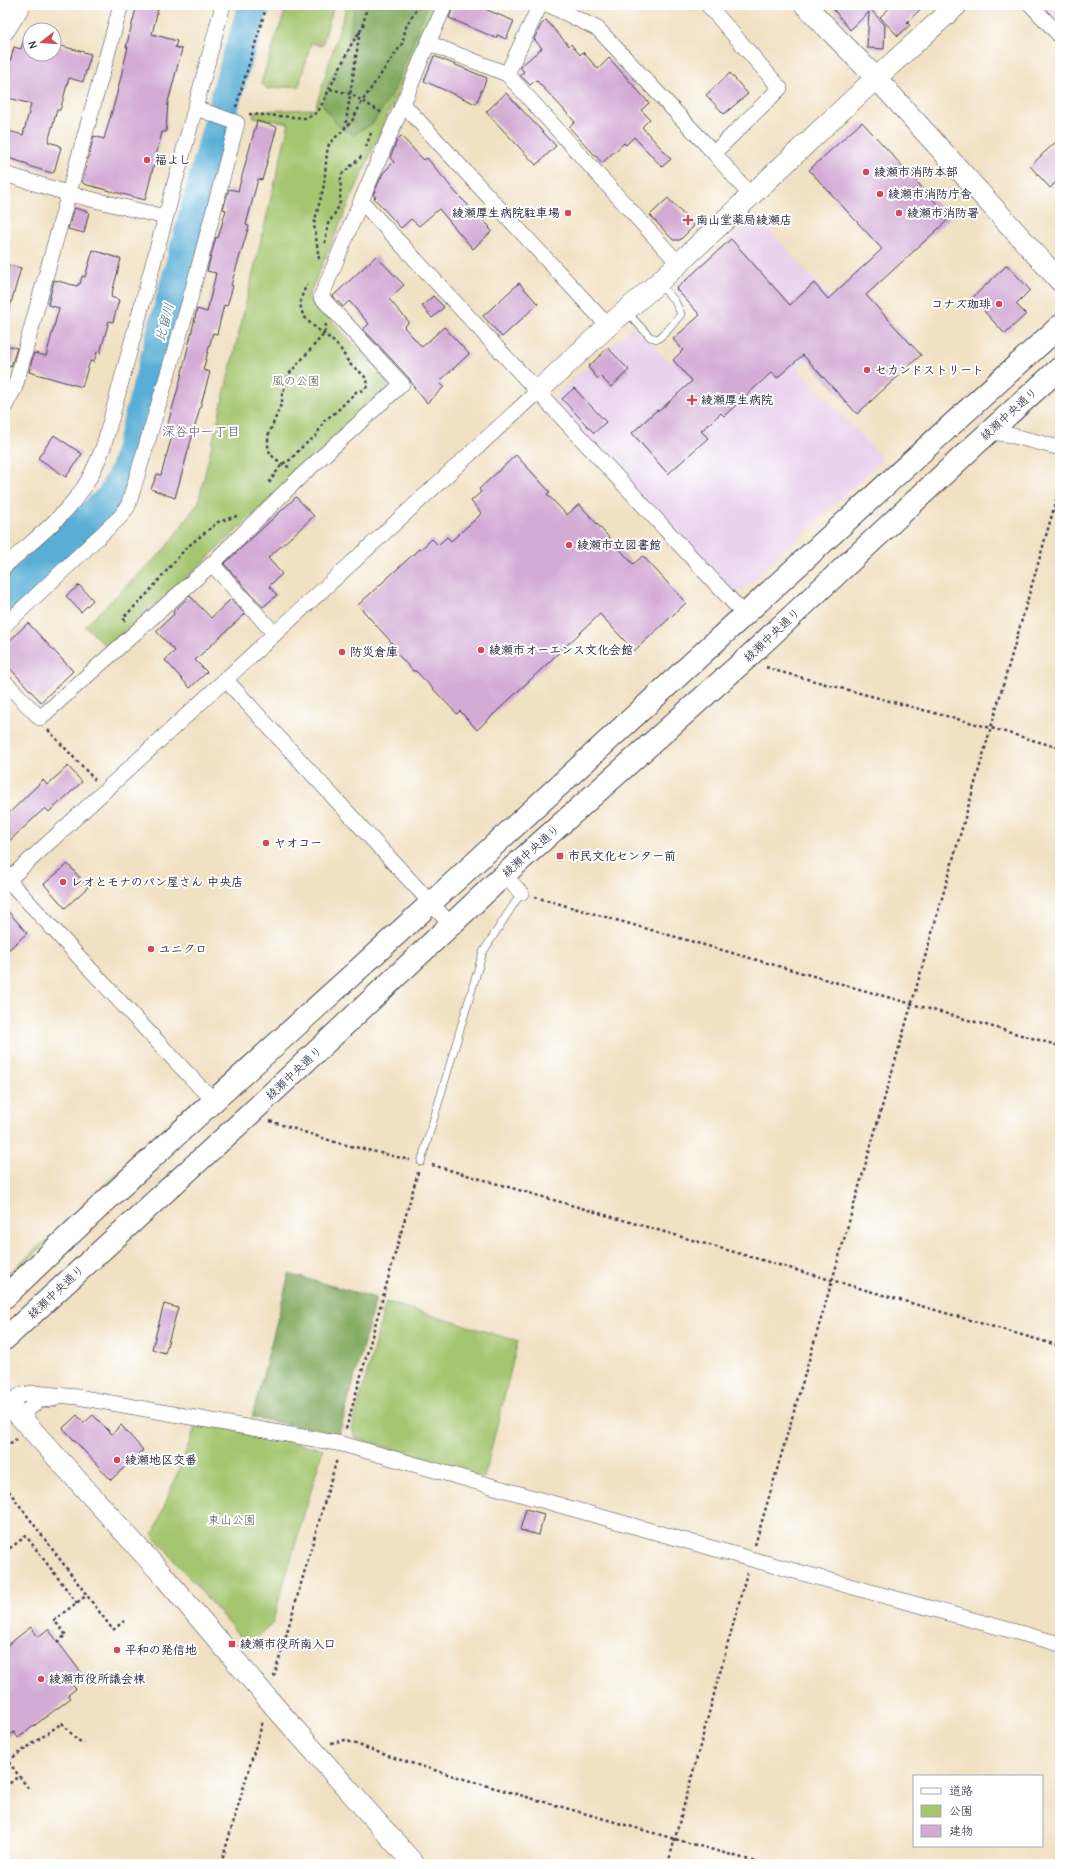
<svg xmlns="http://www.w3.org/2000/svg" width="1065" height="1869" viewBox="0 0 1065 1869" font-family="'Comic Neue','Klee One',sans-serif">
  <rect width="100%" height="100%" fill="#fff"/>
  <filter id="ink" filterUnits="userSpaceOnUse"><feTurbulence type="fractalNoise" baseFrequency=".025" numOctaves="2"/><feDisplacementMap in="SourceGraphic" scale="8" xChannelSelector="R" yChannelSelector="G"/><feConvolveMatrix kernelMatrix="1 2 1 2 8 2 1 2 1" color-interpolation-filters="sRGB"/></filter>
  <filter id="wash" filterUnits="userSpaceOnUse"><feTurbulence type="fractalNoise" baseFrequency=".012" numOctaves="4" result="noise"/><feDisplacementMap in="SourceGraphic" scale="16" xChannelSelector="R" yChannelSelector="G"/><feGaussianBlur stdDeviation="0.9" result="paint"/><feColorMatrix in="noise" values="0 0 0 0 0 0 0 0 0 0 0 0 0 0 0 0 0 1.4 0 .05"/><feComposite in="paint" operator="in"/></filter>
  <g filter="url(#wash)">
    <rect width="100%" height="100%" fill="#f1e1c3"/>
    <path fill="#e9d2ed" d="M1042,5h18v20z
      M756,215l93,103 -51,51 85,90 -142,132h-12l-172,-187 -2,-8 78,-70 37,36 39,-36 -35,-37z"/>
    <path fill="#a5c66f" stroke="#647455" d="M287,5h47l-12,41 -11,-3 -12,43 -32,3 -6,-6z
      M347,5h89l-128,292 80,82v9l-191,180 -90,79 -22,-21 79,-76 34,-47 91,-380 -36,-6 2,-6 60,-2z
      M194,1101l-2,8 -88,82 -3,-3z
      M90,1199l2,3 -87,79v-4z
      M386,1302l132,39 -34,137 -128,-40 -4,-9z
      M197,1423l126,26 -51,175 -21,19 -8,-3 -90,-105z"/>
    <path fill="#84ab62" stroke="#53664e" d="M355,5h73l-34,85 -21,33 -20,12 -16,-10 -14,-20 5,-22 18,-31z
      M289,1274l87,24 -37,137 -87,-18z"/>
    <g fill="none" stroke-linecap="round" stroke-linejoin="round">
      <path stroke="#59aed5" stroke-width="31" d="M5,597l107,-100 13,-26 107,-396 22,-70"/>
    </g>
    <g id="blocks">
      <path fill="#d3abd5" d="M137,5h22l-7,29 25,7 -2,6 7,2 -14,53 -2,30h-4l-17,68 -61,-16 -2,-2 12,-46 10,3 12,-42 12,-50h-2z
        M454,5h21l39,16 -8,18 -9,-4 -1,3 -47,-20z
        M830,5h46l-5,5 14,15 -1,24 -17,-1 2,-36 -19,18z
        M893,5h32l-18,17 3,3 -12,11 -18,-19z
        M546,20l23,26 2,-2 9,11 3,-3 15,17 11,-11 40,45 -8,7 9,9 -8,8 29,32 -9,8 -28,-30 -8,8 -2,-2 -22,20 -33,-36 6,-5 -20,-22 -19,-20 -6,5 -10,-10 4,-3 -4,-5 22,-19 -8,-9 7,-14z
        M25,36l5,2v16h24v-10l37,10 -8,28 -14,-4 -9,32h-3l-9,32 11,3v2h2l-7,25 -2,1 -24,-7v-2l-23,-7v-27l18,5 8,-31 -26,-7v-15l9,-35 7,2z
        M434,56l53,22 -11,26 -52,-23z
        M730,73l18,21 -24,20 -18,-19z
        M506,93l50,53 -20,19 -50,-53z
        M257,121l20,6 -15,53 -4,-1 -12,46 3,1 -18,59 2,1 -6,20 -3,-1 -7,29 -4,-1 -10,37 7,2 -35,126 -24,-9 6,-15 4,1 11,-39 -7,-2 15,-53 17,-72 10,3 9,-39 -9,-2 9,-34 2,1 8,-28 -3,-1 6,-20 9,2z
        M862,122l88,96 -84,77 55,60 -64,59 -54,-59 -26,23 -5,-6 -48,44 -3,-3 -20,18 7,7 -40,36 -36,-41 25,-23 2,1 33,-30 -19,-21 10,-10 -10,-11 27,-24 -24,-26 55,-50 59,66 24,-22 14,16 54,-50 -73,-79z
        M401,136l23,24 3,-2 29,35 34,34 -1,1 3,3 -19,18 -34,-40 -20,17 -8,-7 -10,9 -27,-30 2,-1 -3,-2 10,-22 11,-11 -4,-4 7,-18z
        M1060,138v40l-10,10 -20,-22z
        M668,198l26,28 -14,14h-7l-23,-25z
        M74,208l15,4 -5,21 -16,-4z
        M93,250l28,9 -10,38 8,3 -6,22 -4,-1 -9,32 -3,-1 -3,10 -4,-1 -8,26 -53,-15 5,-19 12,3 13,-48 -11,-3 6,-25 23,6 1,-2h2l2,-8 3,1z
        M376,256l28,29 -15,14 20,23 -5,5 18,20 22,-20 25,27 -29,27 -1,1 5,5 -17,16 -12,-14 -6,-11 -46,-49 6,-5 -20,-23 -6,6 -10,-11z
        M5,264l16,4 -12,42h-4z
        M1007,265l23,25 -14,14 10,10 -21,20 -33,-36z
        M519,283l19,21 -36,33 -19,-21z
        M433,296l11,11 -12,11 -10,-12z
        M5,345l12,3 -6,19 -6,-2z
        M608,348l21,22 -18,17 -10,-10 -3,2 -10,-12z
        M574,388l32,34 -12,11 -32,-34z
        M54,435l28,19 -16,23 -28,-19z
        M516,455l34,37 -3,2 20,21 12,-11 54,60 10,-8 43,47 -52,48 -34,-37 -123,116 -17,-19 -3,3 -41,-43h-3l-24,-26 3,-2 -34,-38 61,-56 1,1 12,-11 6,6 9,-8 4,4 28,-25 2,-3 -10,-12 10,-9 -2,-3z
        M296,497l18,19 -46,42 14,16 -13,12 8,9 -14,12 -39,-43z
        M79,585l14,15 -12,12 -15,-16z
        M190,596l21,22 20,-19 14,15 -50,46 12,12 -17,16 -25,-28 10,-9 -19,-20 18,-17 -1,-2z
        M28,623l45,48 -32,31 -36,-39v-18z
        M68,766l14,16 -33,30 -4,-4 -40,37v-28l38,-37 4,5z
        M68,864l20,23 -23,21 -21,-24z
        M5,908l22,25 -22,20z
        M164,1304l14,4 -13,45 -13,-4z
        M77,1415l7,8 9,-8 19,19 9,-9 22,25 -32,30 -48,-52z
        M526,1509l18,5 -5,21 -19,-5z
        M31,1627l7,10 10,-8 35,46 -12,9 5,5 -8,6 3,3 -53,40 -4,-6 -9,7v-92z"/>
    </g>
  </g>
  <g filter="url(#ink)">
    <use href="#blocks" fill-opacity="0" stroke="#413f4f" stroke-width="1"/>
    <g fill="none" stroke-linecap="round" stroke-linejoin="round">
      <defs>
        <path id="lane" d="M626,311l24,26 8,2 10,-9 13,-16 -6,-13 -15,-16
          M421,1162l62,-210 38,-59"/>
        <path id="street" d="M445,5l-17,38 79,31
          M540,5l-33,69 172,190
          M549,5l49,24 116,124 37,43
          M708,5l72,83 -66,65
          M1031,5l29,31
          M403,104l25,-61
          M5,174l65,20 95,23
          M608,326l-205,-222 -42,97 383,413
          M5,406l10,-19 106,-382
          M990,432l16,2 54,14
          M212,564l62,69
          M5,566c26,-24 57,-47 77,-76 10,-14 16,-30 22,-45l119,-440
          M5,625l115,-108 8,-11 61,-203 48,-180 -41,-15
          M225,679l226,246
          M5,682l35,36 172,-154 89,-88 101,-92 -81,-87 40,-96
          M504,875l17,18
          M8,880l130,141 63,67 13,11
          M5,883l532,-491
          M8,1403l13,-8 13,-2 44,4 264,47 409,115 309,85
          M20,1416l20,-16 13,-1"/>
        <path id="secondary" d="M805,5l71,73 184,203
          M5,29l15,-24
          M537,392l71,-66 50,-43 218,-205 81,-73
          M5,1400l156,173 114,134 139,157"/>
        <path id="primary" d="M5,1297c143,-139 292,-271 439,-406 206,-188 409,-378 616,-565
          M5,1339l245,-225 254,-239 243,-217 230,-215 83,-75"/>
      </defs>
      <use href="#lane" stroke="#413f4f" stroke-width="8"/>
      <use href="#street" stroke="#413f4f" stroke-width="16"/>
      <use href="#secondary" stroke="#413f4f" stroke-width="22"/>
      <use href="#primary" stroke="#413f4f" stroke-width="24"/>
      <path stroke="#413f4f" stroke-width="2.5" stroke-dasharray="3 3" stroke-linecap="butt" d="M360,31l3,-4 4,-22
        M330,89l21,5 31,19
        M236,107l31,-102
        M249,114l58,4 11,-6 33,-67 9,-14 -15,97 7,-7 11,-21 39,-56 4,-17 9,-16 6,-6
        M366,147l5,-14
        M325,243l3,-19 9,-14 3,-8 1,-27 22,-20
        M319,259l-5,-35 10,-39 3,-33 2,-8 16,-16
        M289,467l-7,-3 -12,-10 -2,-8v-10l14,-34v-7l7,-21 35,-40 2,-10
        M269,483l13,-19 8,-4 13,-14 13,-10 8,-15 13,-10 19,-19 8,-2 4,-5c-1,-10 -10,-14 -17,-20 -6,-6 -8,-15 -14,-20 -18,-19 -50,-26 -30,-60
        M125,621l-2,-3 24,-24 39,-46 32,-26 19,-6
        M766,667l11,4 214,57 69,20
        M48,730l47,50
        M535,897l525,149
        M270,1121l68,22 72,17
        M432,1165l628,181
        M5,1376l5,6
        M346,1429l72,-257
        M5,1447l11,-8
        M5,1486l108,144 11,-9
        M755,1545l77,-264 228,-794
        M5,1552l21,-16 51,67
        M57,1642l9,-7 -12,-15 33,-25
        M274,1677l63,-218
        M331,1743l14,-3 46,17 83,25 289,82
        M5,1757l23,31
        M8,1761l54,-38 15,17 7,3
        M5,1787l14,-11
        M221,1864l42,-143
        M668,1864l79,-291"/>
      <use href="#lane" stroke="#fff" stroke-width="7"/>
      <use href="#street" stroke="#fff" stroke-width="15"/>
      <use href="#secondary" stroke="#fff" stroke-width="21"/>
      <use href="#primary" stroke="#fff" stroke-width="22"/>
    </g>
  </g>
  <g fill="#d1495b" stroke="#fff" stroke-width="1.5">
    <circle cx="147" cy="160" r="4"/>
    <circle cx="866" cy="172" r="4"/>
    <circle cx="880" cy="194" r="4"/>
    <circle cx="568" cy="213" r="4"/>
    <circle cx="899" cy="213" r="4"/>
    <path d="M686 214h4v4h4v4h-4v4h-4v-4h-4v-4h4z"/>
    <circle cx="999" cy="304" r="4"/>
    <circle cx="867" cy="370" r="4"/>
    <path d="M690 394h4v4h4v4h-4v4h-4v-4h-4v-4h4z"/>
    <circle cx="569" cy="545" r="4"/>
    <circle cx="481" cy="650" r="4"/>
    <circle cx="342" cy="652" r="4"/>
    <circle cx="266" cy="843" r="4"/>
    <rect x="556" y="852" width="8" height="8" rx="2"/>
    <circle cx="63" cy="882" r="4"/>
    <circle cx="151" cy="949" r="4"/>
    <circle cx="117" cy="1460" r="4"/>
    <rect x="228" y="1640" width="8" height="8" rx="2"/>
    <circle cx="117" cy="1650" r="4"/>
    <circle cx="41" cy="1679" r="4"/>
  </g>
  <g text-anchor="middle" stroke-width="4" stroke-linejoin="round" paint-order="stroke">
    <g font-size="12" font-weight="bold" fill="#22223b" stroke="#fff" text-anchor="start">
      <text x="155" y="164">福よし</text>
      <text x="874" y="176">綾瀬市消防本部</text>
      <text x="888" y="198">綾瀬市消防庁舎</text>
      <text x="560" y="217" text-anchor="end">綾瀬厚生病院駐車場</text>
      <text x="907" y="217">綾瀬市消防署</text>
      <text x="696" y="224">南山堂薬局綾瀬店</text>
      <text x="991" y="308" text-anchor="end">コナズ珈琲</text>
      <text x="875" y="374">セカンドストリート</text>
      <text x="701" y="404">綾瀬厚生病院</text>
      <text x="577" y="549">綾瀬市立図書館</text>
      <text x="489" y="654">綾瀬市オーエンス文化会館</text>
      <text x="350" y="656">防災倉庫</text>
      <text x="274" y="847">ヤオコー</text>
      <text x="568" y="860">市民文化センター前</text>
      <text x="71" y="886">レオとモナのパン屋さん 中央店</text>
      <text x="159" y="953">ユニクロ</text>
      <text x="125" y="1464">綾瀬地区交番</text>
      <text x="240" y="1648">綾瀬市役所南入口</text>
      <text x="125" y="1654">平和の発信地</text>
      <text x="49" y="1683">綾瀬市役所議会棟</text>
    </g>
    <g font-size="12" fill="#505b4d" stroke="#fff">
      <text x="296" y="385">風の公園</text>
      <text x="232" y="1524">東山公園</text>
    </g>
    <g font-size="12" fill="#22223b" stroke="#fff">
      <text transform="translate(1009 414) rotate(-42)" y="4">綾瀬中央通り</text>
      <text transform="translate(772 635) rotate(-43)" y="4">綾瀬中央通り</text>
      <text transform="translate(531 851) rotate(-41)" y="4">綾瀬中央通り</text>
      <text transform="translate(294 1073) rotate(-43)" y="4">綾瀬中央通り</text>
      <text transform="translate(56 1292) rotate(-43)" y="4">綾瀬中央通り</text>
    </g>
    <g font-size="13" font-style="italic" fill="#3b6180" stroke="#fff">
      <text transform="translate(164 322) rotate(-75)" y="5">比留川</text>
    </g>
    <g font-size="13" fill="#605271" stroke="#fff">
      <text x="201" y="436">深谷中一丁目</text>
    </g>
  </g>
  <rect width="1065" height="1869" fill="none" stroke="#fff" stroke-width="20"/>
  <rect x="913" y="1775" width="130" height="72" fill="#ffffff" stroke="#a7a7b1"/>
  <rect x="921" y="1788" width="20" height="6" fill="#ffffff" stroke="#a7a7b1"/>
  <text x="949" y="1795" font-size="12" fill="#22223b">道路</text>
  <rect x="921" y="1805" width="20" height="12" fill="#a5c66f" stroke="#a7a7b1"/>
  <text x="949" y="1815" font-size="12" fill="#22223b">公園</text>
  <rect x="921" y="1825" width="20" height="12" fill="#d3abd5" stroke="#a7a7b1"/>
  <text x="949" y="1835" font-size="12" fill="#22223b">建物</text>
  <g transform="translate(42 42) rotate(253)"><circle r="19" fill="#ffffff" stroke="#a7a7b1"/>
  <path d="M0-3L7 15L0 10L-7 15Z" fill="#d1495b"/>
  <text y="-6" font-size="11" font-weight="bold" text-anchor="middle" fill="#22223b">N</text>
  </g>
</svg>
